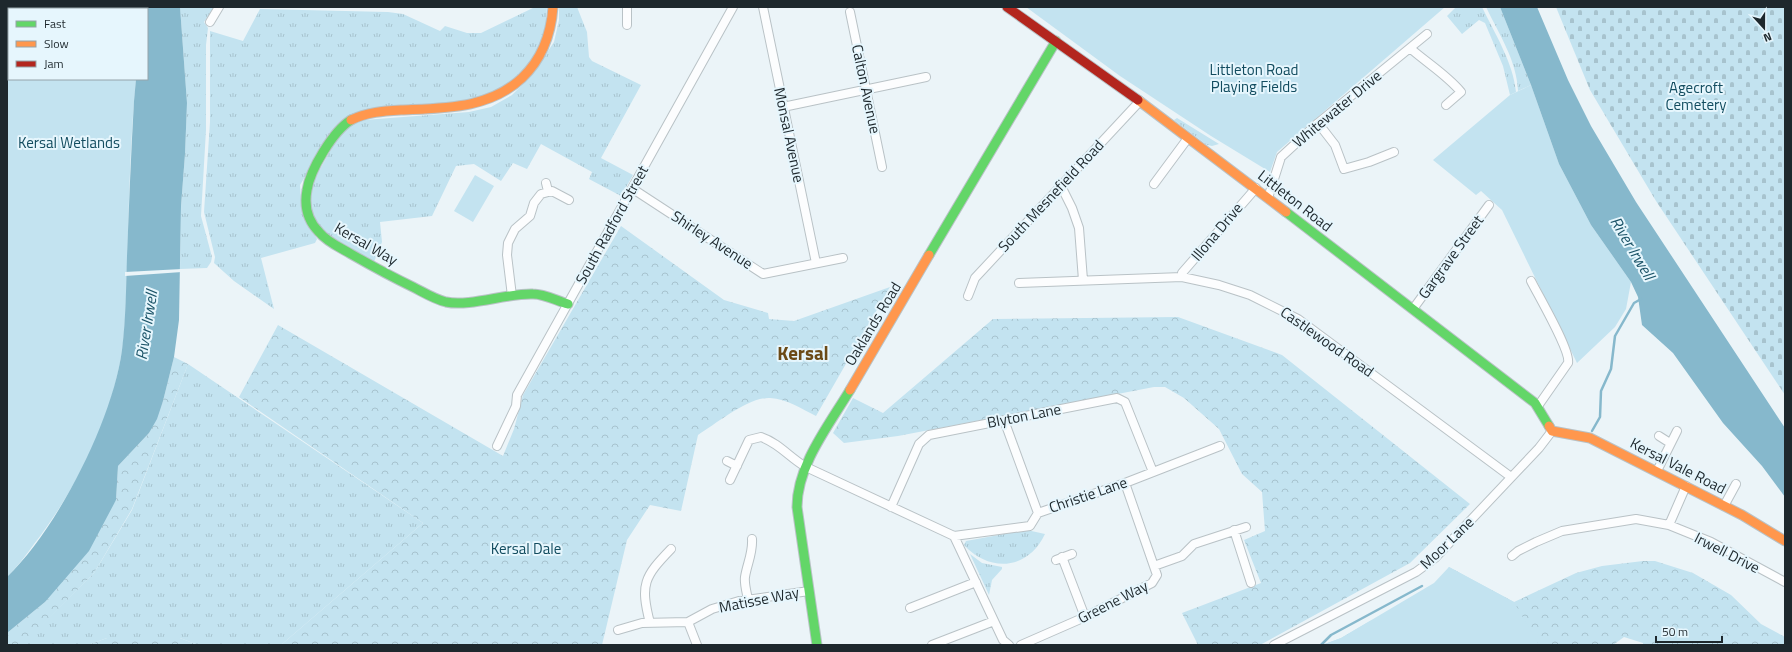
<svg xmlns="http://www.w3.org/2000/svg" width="1792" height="652" viewBox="0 0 1792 652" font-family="'Titillium Web',sans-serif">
  <defs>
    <pattern id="grass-tufts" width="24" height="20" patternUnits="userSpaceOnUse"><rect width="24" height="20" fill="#c3e3f0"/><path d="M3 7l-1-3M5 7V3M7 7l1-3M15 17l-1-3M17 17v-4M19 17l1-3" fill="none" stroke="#a7c3ce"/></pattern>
    <pattern id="forest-crowns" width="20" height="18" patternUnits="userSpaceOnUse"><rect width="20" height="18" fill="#c3e3f0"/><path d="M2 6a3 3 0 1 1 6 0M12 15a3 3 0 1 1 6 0" fill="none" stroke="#a7c3ce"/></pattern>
    <pattern id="cemetery-stones" width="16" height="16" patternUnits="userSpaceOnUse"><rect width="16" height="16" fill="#c3e3f0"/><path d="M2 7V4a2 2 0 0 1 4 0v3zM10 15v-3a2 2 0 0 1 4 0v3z" fill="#a7c3ce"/></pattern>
  </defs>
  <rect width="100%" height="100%" fill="#ebf4f8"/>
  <path fill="url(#grass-tufts)" d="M180,7h34l-10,15 4,6 -2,17v85l-5,86 11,41 -1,5 -4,6 -27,1 1,-63 4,-52 2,-51z
    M535,7h12l-2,26 -4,12 -23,34 -39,21 -108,10 -37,19 -34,56 2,28 15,26 -2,4 -54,15 13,51 -40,-28 -20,-18 1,-6 -11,-45 6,-90v-91l33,10 17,-32 128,3 15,2 37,17 5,-5 22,7h14z
    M559,7h18l10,25 2,25 3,4 49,24 -40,73 32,17 -12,21 -32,-17 3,-7 -51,-28 -14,25 -14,-6 -12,18 -27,-17 -18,2 -24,50 -52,6 2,20 -8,20 -55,-33 -7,-10 -2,-32 29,-52 8,-8 17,-7 105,-8 22,-5 21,-12 20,-20 22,-33 5,-22z
    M1456,7h26c13,27 31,55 34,85l-6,3 -7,-29 -18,-43 -6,-3 -17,14 -15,-18z
    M1486,7h14l31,78 -13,6c-1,-30 -19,-57 -32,-84z
    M1177,118l42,26 -7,2 -5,-1 -33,-25z
    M188,364l235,159 -142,122h-83l-18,-7h-73l-19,7h-62l-2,-2 70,-70 38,-63z
    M1027,530l18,4c-17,36 -55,39 -81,11l2,-4z
    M970,554l12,9 20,4v2l-10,11 -3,15z"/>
  <path fill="url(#forest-crowns)" d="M621,226l103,74 44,13 1,6 25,2 96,-34 -74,129c-14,-7 -29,-17 -46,-18 -22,-1 -54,26 -72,37l-17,76 -31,-6 -23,35 -25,105h-321l142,-122 -184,-126 39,-72 225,131 11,-27 9,-34z
    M1178,317l104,38 188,149 -60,59 -150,82h-62l-16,-32 79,-30 -17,-43 21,-9 -3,-39 -20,-18 -23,-45 -9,-8 -26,-23 -19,-11h-11l-256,49 -54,7 -11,-10 20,-35 30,15 110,-94z
    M174,357l14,7 -56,145 -38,64 -69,70 1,2h-19v-12l38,-31 71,-102 2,-34 31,-33 14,-32z
    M1643,561h12l38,12 38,22 30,29 24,13v8h-142v-2l-19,-6 -11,8h-291l19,-7 29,-17 49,-8 30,-46 65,35 62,-29 26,-7z
    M107,638h73l18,7h-110z"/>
  <path fill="url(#cemetery-stones)" d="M1556,7h229v388l-129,-194 -66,-111z"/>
  <path fill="#c3e3f0" d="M7,7h129v2h-127v70h127c-6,62 -7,125 -9,187 -1,28 -1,57 -5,85 -10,67 -46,139 -88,193 -8,11 -17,23 -27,33z
    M1026,7h419l-168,145 -7,20 -59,-36 -91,-60z
    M1531,85l28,79 32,61 40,57 -5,27 -11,18 -38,36 -75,-153 -21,-19 -5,4 -43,-35 77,-65z
    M475,175l19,11 -21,36 -19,-11z
    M1449,567l65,35 25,43h-217l19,-7 93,-55z"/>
  <path fill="#86b8cc" d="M136,7h44l7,96 -2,51 -4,52 -2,114 -5,37 -11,44 -6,18 -8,14 -31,33 -2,34 -27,51 -44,51 -38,31v-56c51,-49 106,-158 115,-227 4,-32 4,-63 5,-94 2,-52 4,-103 7,-155l2,-22h11v-70h-11z
    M1500,7h37l31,73 23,46 45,76 149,226v69l-23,-31 -39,-43 -50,-70 -31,-28 -4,-28 -7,-15 -40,-57 -32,-61 -28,-79z"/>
  <path fill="#ebf4f8" d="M182,269v3l-57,4v-4z"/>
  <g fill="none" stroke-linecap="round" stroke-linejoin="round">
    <path stroke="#86b8cc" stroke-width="2.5" d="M1592,431l8,-14 1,-26 10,-22 4,-33 19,-33 7,-4
      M1321,645l10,-10 91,-49"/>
    <defs>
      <path id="street" d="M763,7l53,256
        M850,12l32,155
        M210,22l9,-15
        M627,25v-18
        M1410,48c17,15 37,27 51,44l-15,13
        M783,107l143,-30
        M1318,123l17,22 9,24 25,-7 25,-10
        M546,183l2,8
        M1154,184l34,-46
        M1061,186l11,22 7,20 4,52
        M633,189l130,85 80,-16
        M1268,198l13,-41 37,-34 109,-89
        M1182,277v-4l74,-85
        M1531,281c7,14 40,70 37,82l-30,43
        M1019,283l163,-6 37,8 31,10 48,24 213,158
        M512,296l-5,-41 1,-12 7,-14 15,-13 4,-13 7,-9 11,-3 17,9
        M968,296l7,-18 165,-177
        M1413,309l76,-104
        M1004,420l34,93
        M1659,436l11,7
        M497,446l19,-40 1,-11 216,-388
        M727,461l10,5
        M1657,471l20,-40
        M730,480l19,-40 12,-3c18,6 29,21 45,30l148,69 76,-10 8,-13 87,-30 95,-37
        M1724,506l12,-22
        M891,507l28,-63 10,-9 188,-37 8,4 28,70
        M1669,525l17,-39
        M1234,530l17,53
        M954,536l49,104 6,5
        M1512,556l6,-5 18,-9 26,-11 74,-12 33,6 42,17 74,40
        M1062,557l23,60
        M1056,560l16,-6
        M1154,566l28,-10 12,-12 52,-17
        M748,600c-1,-7 -4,-16 -3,-23 2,-13 8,-24 7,-38
        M910,608l66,-26
        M688,622l9,23
        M650,623c-10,-39 -6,-46 21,-74
        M618,630l24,-7 46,-1 24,-13 27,-8 70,-10
        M932,645l62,-24
        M1021,645l64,-28 67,-34 5,-8 -32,-92
        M1274,645l142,-73 19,-14 104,-110 13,-17"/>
      <path id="fast" d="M351,120c-18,11 -41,50 -44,70 -3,16 0,30 12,42 8,10 22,16 32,22 21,12 41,23 62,33 10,5 21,12 33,15 24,5 61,-9 87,-8 12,0 24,7 35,10
        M1286,212l249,191 14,23
        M929,255l127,-214
        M817,645l-20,-138c0,-42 32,-82 53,-117"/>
      <path id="slow" d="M1138,100l148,112
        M351,120c16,-8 33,-9 50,-10 43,-2 88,-1 121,-32 20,-19 29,-44 31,-71
        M850,390l79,-135
        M1549,426l3,5 38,7 152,77 43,26"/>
      <path id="jam" d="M1007,7l131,93"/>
    </defs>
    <use href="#street" stroke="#b9c2c6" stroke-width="10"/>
    <use href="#fast" stroke="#b9c2c6" stroke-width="11"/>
    <use href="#slow" stroke="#b9c2c6" stroke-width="11"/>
    <use href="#jam" stroke="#b9c2c6" stroke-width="11"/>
    <use href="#street" stroke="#fcfdfe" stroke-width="8"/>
    <use href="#fast" stroke="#63d668" stroke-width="9"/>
    <use href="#slow" stroke="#ff974d" stroke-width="9"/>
    <use href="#jam" stroke="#b3261e" stroke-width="9"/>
  </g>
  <g text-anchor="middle" stroke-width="4" stroke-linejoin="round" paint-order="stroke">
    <g font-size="15" fill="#124c5f" stroke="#e6f6fd">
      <text x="1254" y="75">Littleton Road<tspan x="1254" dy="17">Playing Fields</tspan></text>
      <text x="1696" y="93">Agecroft<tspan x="1696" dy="17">Cemetery</tspan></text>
      <text x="69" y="148">Kersal Wetlands</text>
      <text x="526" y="554">Kersal Dale</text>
    </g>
    <g font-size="15" fill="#1e282d" stroke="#e6f6fd">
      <text transform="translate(866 89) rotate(78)" y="5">Calton Avenue</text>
      <text transform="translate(1337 109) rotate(-40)" y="5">Whitewater Drive</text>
      <text transform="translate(789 135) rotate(78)" y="5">Monsal Avenue</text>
      <text transform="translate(1051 196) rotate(-47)" y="5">South Mesnefield Road</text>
      <text transform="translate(1295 201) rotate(38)" y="5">Littleton Road</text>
      <text transform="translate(612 225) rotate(-61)" y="5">South Radford Street</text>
      <text transform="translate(1217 232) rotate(-50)" y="5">Illona Drive</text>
      <text transform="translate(712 240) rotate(33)" y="5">Shirley Avenue</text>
      <text transform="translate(366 244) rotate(30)" y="5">Kersal Way</text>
      <text transform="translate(1451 257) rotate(-54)" y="5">Gargrave Street</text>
      <text transform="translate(873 324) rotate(-59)" y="5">Oaklands Road</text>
      <text transform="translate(1327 342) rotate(35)" y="5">Castlewood Road</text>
      <text transform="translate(1024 416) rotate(-11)" y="5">Blyton Lane</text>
      <text transform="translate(1678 466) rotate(27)" y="5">Kersal Vale Road</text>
      <text transform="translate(1088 495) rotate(-19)" y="5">Christie Lane</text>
      <text transform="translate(1447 543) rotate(-44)" y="5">Moor Lane</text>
      <text transform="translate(1727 553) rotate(27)" y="5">Irwell Drive</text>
      <text transform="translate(759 600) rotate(-11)" y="5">Matisse Way</text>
      <text transform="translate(1113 602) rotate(-27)" y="5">Greene Way</text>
    </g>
    <g font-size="16" font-style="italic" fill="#1c5468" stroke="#e6f6fd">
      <text transform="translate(1633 248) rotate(59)" y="6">River Irwell</text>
      <text transform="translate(146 325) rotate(-81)" y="6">River Irwell</text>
    </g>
    <g font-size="19" font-weight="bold" fill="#6b4a16" stroke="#e6f6fd">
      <text x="803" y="360">Kersal</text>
    </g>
  </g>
  <rect width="1792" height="652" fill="none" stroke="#1e282d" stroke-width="16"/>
  <rect x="8" y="8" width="140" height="72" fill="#e6f6fd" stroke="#96a4aa"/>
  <rect x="16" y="21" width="20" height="6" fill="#63d668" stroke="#96a4aa"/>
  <text x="44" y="28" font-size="12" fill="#1e282d">Fast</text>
  <rect x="16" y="41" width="20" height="6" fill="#ff974d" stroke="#96a4aa"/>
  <text x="44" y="48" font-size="12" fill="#1e282d">Slow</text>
  <rect x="16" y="61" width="20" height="6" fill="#b3261e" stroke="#96a4aa"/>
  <text x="44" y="68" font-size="12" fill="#1e282d">Jam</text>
  <g transform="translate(1764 28) rotate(159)" stroke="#e6f6fd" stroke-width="3" paint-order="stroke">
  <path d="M0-3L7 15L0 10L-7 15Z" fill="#1e282d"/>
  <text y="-6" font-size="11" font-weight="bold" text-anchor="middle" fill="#1e282d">N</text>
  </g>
  <path d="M1656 636v6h66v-6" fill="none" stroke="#1e282d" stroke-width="2"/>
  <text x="1662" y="636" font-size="12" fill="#1e282d" stroke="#e6f6fd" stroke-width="3" paint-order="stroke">50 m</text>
</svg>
